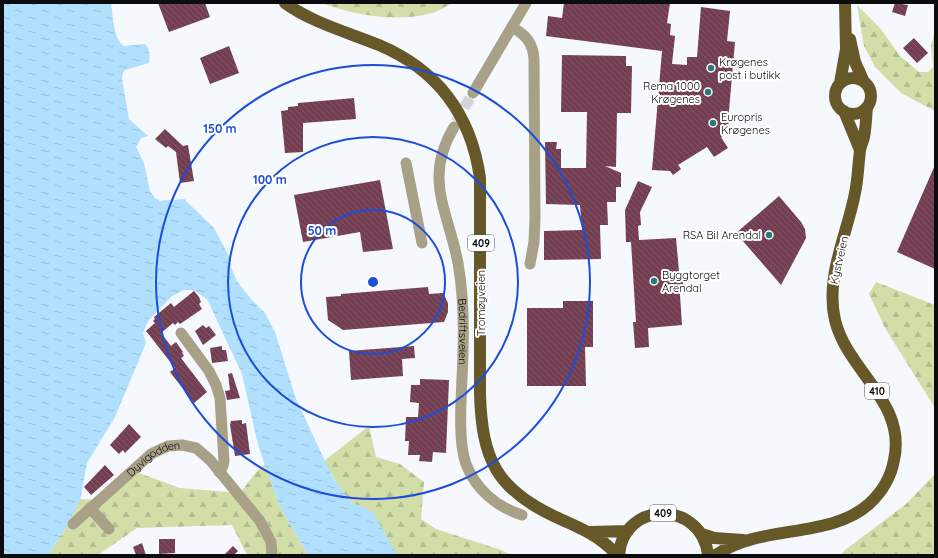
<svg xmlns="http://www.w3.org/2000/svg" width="938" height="558" viewBox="0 0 938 558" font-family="Quicksand,sans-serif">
  <defs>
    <pattern id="forest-firs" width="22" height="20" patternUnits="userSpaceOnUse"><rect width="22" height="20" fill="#d2dea7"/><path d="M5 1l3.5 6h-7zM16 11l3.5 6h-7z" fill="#b3bd8f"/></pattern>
    <pattern id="water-ripples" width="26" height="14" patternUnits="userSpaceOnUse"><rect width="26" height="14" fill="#b1e0fe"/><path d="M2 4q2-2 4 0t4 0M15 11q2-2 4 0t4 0" fill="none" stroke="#97bfd8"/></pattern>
    <pattern id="building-back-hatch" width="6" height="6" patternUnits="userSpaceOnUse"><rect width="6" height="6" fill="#743e52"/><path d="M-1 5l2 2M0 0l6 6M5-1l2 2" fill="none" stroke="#815666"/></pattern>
  </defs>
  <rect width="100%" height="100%" fill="#f5f8fd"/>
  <path fill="url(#forest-firs)" d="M322,3h130c-5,3 -11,7 -17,9 -34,11 -80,4 -113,-9z
    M857,5l23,23 20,28 19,16h9l5,-5 -2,-22 4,-14v80l-34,-18 -26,-26 -11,-21z
    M876,282l59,23v103l-50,-80 -16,-34z
    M369,426l7,31 24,7 24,18 -3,37 15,10 65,21 10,5h-114l-31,-47 -14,-5 -13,-16 -15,-26z
    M265,464l14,41 29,50h-61l-15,-30 -95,3 -39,27h-50l18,-27 14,-29 18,1 41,-27 41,15 60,5 17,-22z
    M935,474v81h-94l4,-5 61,-46z"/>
  <path fill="url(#water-ripples)" d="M3,3h108c2,12 2,36 13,43l21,-2c5,5 5,13 4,19l-24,7 -2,3 -1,6 7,40 19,17 -7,2 -5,9 8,16 6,28 5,7 5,3 24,-2 30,29 16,30 1,9 6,14 14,18 14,14 10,19 21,67 36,77 20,27 14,5 8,6 23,41h-89l-29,-50 -21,-60 -16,-71 -35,-75 -14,-9h-9l-12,6 -24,25 -5,12 3,10 -31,74 -28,46 -7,38 -14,27 -18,27h-45z"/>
  <path fill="url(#building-back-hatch)" d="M158,3h47l5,14 -41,15z
    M564,3h106l-3,20 4,1 -1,11 5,1 -3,28 15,1v-8h10l4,-50 29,4 -3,30 8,1 -7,80 3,8 -10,7 7,11 -14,9 -7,-10 -29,18 3,4 -8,6 -3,-4 -18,-1 10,-119 -116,-15 2,-20 14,2z
    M895,3l13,2 -3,11 -13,-4z
    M914,38l14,15 -11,10 -14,-15z
    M229,46l10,27 -29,11 -10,-26z
    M562,55l64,1v10h6l-1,47h-14l-1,54 -11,-1 16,7v14h-5v15h-9l1,23h-8l1,34 -57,1v-29l38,-1 -2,-25 -34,-1 -1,-62h12l-1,7h5v19h25l1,-56h-26z
    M354,98l2,21 -53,4v29l-18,1 -4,-42 7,-1v-3l10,-1v-3z
    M165,129l18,17 5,-1 6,36 -14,2 -4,-31 -8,-6 -2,2 -11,-9z
    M935,165v104l-38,-17z
    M380,180l13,69 -30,3 -3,-20 -57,10 -9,-47z
    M638,181l14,6 -12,25 1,13 -3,1 1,14 37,-2 4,44h3l1,7 -4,1v5l2,30 -34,3 1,19 -14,1 -2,-26h3l-5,-80h-5l-1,-32z
    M779,196l22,26 4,7 1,9 -25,47 -45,-52z
    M428,287l1,7 14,-1 5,10v9l-4,10 -101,8 -15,-10 -2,-23 15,-1v-2z
    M194,291l5,6 2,5 -2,2 3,5 -22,15 -2,-2 -3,3 -2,-2 -12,10 10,13 5,-4 7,10 -1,1 2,3 -3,2 26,34 -13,11 -24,-31 5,-4 -29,-37 9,-8 -2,-2 2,-2 -1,-2 17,-14 3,4z
    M563,301h30v46h-8l1,39h-59v-78h36z
    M203,325l3,3 3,-2 7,9 -13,10 -8,-14z
    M222,346v4h4l2,11 -16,2 -2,-15z
    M414,346l1,12 -13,1 1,17 -52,4 -2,-29z
    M232,373l8,25 -13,2 -2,-9 5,-1 -2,-16z
    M420,379l29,1 -3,73 -13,-1 -1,10 -13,-1 1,-6h-12l1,-14h-4l1,-24h12l1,-14 -9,-1 1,-17h9z
    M242,420v4l4,-1 4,31 -15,2 -5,-31 1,-4z
    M129,424l12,13 -16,16 -2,-3 -4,4 -9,-9z
    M105,465l9,10 -23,20 -7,-8z
    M159,539h16v14l-16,1z
    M142,543l4,12h-10l-3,-8z
    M233,546l5,5 -4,4h-10z"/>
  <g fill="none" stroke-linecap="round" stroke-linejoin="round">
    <path stroke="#d2d5d9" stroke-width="11" stroke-dasharray="11 5.5" stroke-linecap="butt" d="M456,122l17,-29"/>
    <g stroke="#a8a087" stroke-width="11">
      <path d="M512,27c14,8 21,16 22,32l1,160 -1,23 -4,22"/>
      <path d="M473,93l53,-90"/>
      <path id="s1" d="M454,127c-31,52 -6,83 4,136 5,29 6,58 5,87 0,31 -7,87 3,114 10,26 31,43 56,51"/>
      <path d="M406,163l16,80"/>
      <path d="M181,333l28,38 7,14 4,13 4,63 -1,5 -4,6"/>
      <path d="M90,508l19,21"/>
      <path id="s2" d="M73,524l78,-70 17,-8 14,-1 14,3 14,12 50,61 11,21 1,13"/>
    </g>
    <path stroke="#675829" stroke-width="12" d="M285,3c28,20 62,29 94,42 59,25 92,70 101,133v216c2,65 16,96 78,124 23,10 42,18 59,37
      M850,39l5,23 8,18
      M835 96a18 18 0 1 1 36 0a18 18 0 1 1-36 0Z
      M840,83l6,-34 -1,-46
      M844,111l16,39
      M590,532l38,-1
      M702,534l12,4 29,2
      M619,555c4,-55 83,-55 89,0
      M716,555c44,-31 114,-16 153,-51 13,-12 22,-27 25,-44 13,-58 -47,-89 -59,-140 -10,-43 12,-85 20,-127 3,-14 3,-27 5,-42 0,-4 3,-9 4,-14 2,-10 2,-20 3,-30"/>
  </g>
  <g fill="none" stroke="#1d4ed8" stroke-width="2">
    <circle cx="373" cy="282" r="72"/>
    <circle cx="373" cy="282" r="145"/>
    <circle cx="373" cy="282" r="217"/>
  </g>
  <g fill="#2d777b" stroke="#fff" stroke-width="1.5">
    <circle cx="711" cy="68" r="4"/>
    <circle cx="708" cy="92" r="4"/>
    <circle cx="713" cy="123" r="4"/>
    <circle cx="769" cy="235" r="4"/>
    <circle cx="654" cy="281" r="4"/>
  </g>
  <g text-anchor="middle" stroke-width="4" stroke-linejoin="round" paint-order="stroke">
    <g fill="#fff" stroke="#545556" stroke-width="1">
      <rect x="468" y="235" width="26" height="16" rx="3"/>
      <rect x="865" y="383" width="24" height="16" rx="3"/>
      <rect x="650" y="505" width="26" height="16" rx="3"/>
    </g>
    <g font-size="10" font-weight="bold" fill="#0b0c0d">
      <text x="481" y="247">409</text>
      <text x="877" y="395">410</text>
      <text x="663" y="517">409</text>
    </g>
    <g font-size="11" fill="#0b0c0d" stroke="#fff" text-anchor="start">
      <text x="719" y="66">Krøgenes<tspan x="719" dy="13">post i butikk</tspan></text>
      <text x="700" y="90" text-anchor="end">Rema 1000<tspan x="700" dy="13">Krøgenes</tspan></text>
      <text x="721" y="121">Europris<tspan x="721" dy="13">Krøgenes</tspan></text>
      <text x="761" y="239" text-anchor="end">RSA Bil Arendal</text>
      <text x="662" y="279">Byggtorget<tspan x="662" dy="13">Arendal</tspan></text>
    </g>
    <g font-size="11" fill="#0b0c0d" stroke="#fff">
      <text transform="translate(839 260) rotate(-77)" y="4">Kystveien</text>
      <text transform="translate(481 303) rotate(-90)" y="4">Tromøyveien</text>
      <text dy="4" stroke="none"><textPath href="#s1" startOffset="210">Bedriftsveien</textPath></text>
      <text dy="4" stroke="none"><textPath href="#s2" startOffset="105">Dyvigodden</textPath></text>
    </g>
  </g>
  <circle cx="373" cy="282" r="6" fill="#1d4ed8" stroke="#fff" stroke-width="2"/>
  <g font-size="12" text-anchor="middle" font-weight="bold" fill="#1d4ed8" stroke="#fff" stroke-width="4" stroke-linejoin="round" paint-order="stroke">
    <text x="220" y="133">150 m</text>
    <text x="270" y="184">100 m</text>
    <text x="322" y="235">50 m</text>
  </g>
  <rect width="938" height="558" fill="none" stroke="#0b0c0d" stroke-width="8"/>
</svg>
